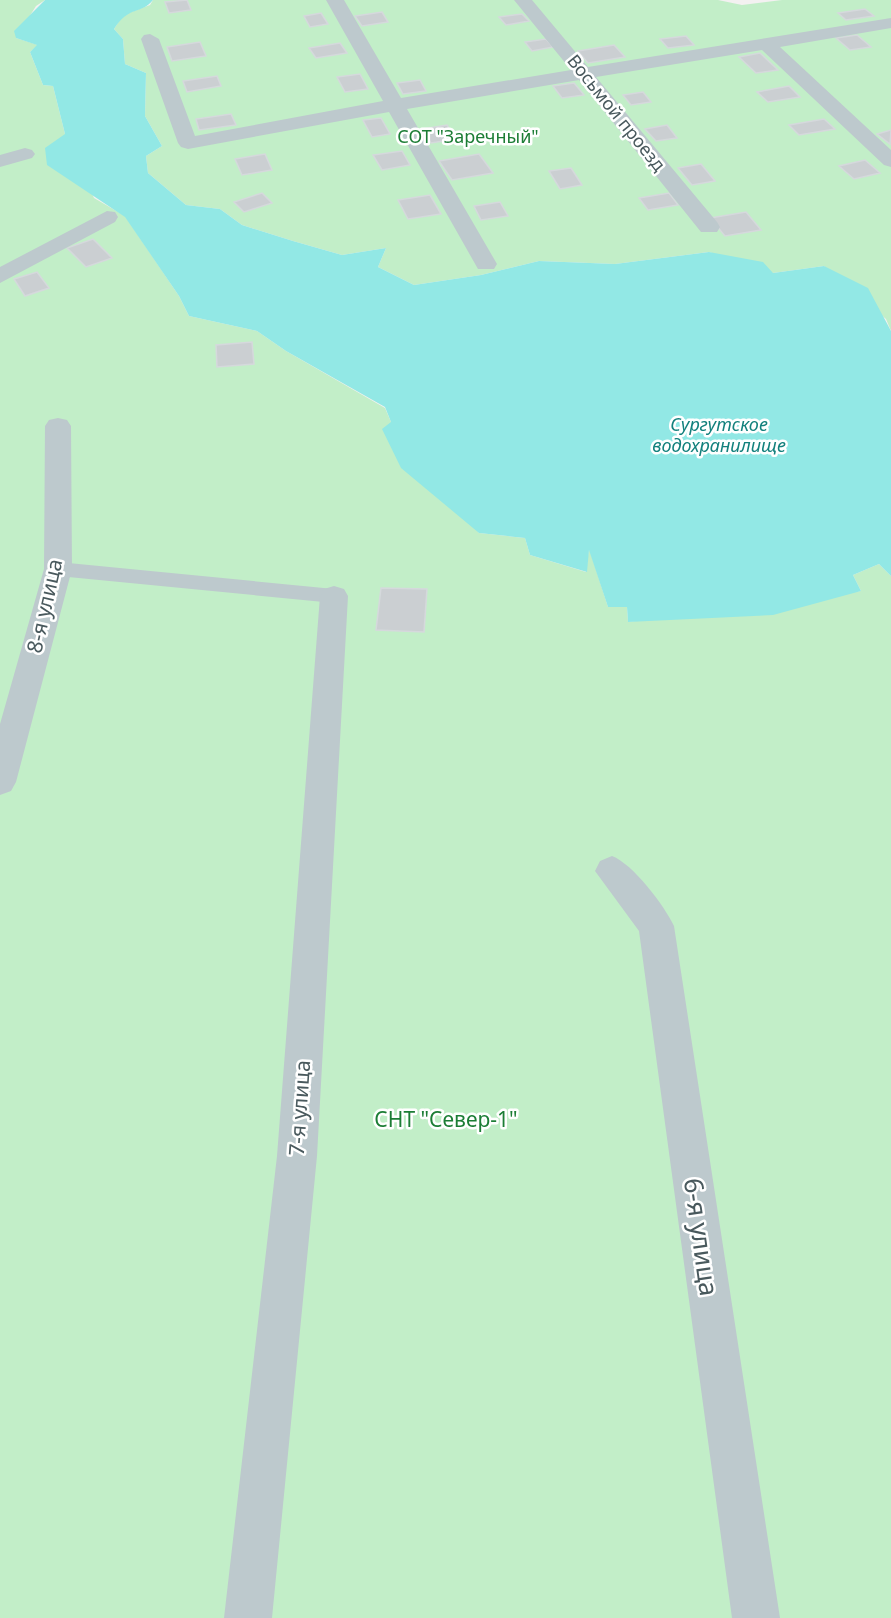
<svg xmlns="http://www.w3.org/2000/svg" width="891" height="1618" viewBox="0 0 891 1618" font-family="'Noto Sans',sans-serif">
  <rect width="100%" height="100%" fill="#f3f1f1"/>
  <path fill="#c2eec8" d="M0,0h45l-9,6 -20,32 22,7 -8,7 13,33 10,1 12,48 29,64 31,18 54,80 10,20 68,15 29,20 99,57 6,14 88,111 46,5 5,17 56,17 3,-24 19,59h19l1,15 233,-31 -8,-16 26,-11 12,12v1042h-891z
    M153,0h565l24,5 40,-5h109v331l-5,-12 -62,-53 -51,7 -64,-21 -94,12 -76,-3 -58,14 -67,10 -36,-18 8,-19 -44,7 -49,-14 -51,-16 -22,-16 -34,-4 -38,-32 -2,-17 16,-10 -17,-30 1,-43 -21,-9 -2,-25 -9,-10 9,-14 27,-10z"/>
  <path fill="#92e8e5" d="M45,0h108c-12,15 -24,5 -39,29l9,10 2,25 21,9 -1,43 17,30 -16,10 2,17 38,32 34,4 22,16 51,16 49,14 44,-7 -8,19 36,18 67,-10 58,-14 76,3 94,-12 54,10 10,11 51,-7 44,22 23,43v245l-12,-12 -26,11 8,16 -88,24 -145,7 -1,-15h-19l-19,-57 -2,22 -57,-17 -5,-17 -46,-5 -78,-65 -19,-39 9,-7 -6,-15 -99,-56 -29,-20 -68,-15 -10,-20 -54,-79 -78,-52 -2,-17 20,-14 -12,-48 -10,-1 -13,-33 7,-7 -21,-7 -2,-7z"/>
  <path fill="#cbcfd2" stroke="#d5d9dc" stroke-width="1.5" d="M187,0l4,10 -22,3 -4,-11z
    M865,9l9,7 -28,4 -8,-7z
    M382,12l6,10 -26,4 -7,-10z
    M321,13l7,11 -18,3 -6,-11z
    M522,14l7,7 -23,4 -7,-8z
    M857,35l14,12 -21,3 -14,-12z
    M686,36l8,9 -26,3 -8,-9z
    M546,39l7,8 -21,4 -7,-9z
    M200,42l6,14 -34,5 -5,-14z
    M340,43l7,10 -31,5 -7,-10z
    M614,45l11,12 -37,6 -10,-12z
    M760,53l18,17 -22,3 -17,-16z
    M360,74l8,15 -23,3 -8,-15z
    M217,76l4,10 -34,6 -4,-11z
    M420,80l6,11 -23,3 -6,-11z
    M574,83l10,12 -22,3 -9,-12z
    M789,86l11,11 -32,5 -11,-10z
    M643,92l8,10 -20,3 -8,-10z
    M231,114l5,11 -37,5 -3,-11z
    M381,118l9,16 -18,3 -9,-17z
    M824,119l11,10 -36,6 -10,-10z
    M447,125l9,14 -25,4 -9,-14z
    M667,125l10,13 -21,3 -11,-12z
    M891,130l-1,14 -13,-10z
    M402,151l8,14 -28,5 -9,-15z
    M265,154l7,16 -30,5 -7,-16z
    M479,154l14,19 -41,7 -13,-19z
    M865,160l15,13 -26,6 -15,-13z
    M701,164l14,17 -23,4 -14,-17z
    M571,168l11,17 -22,4 -11,-18z
    M262,193l10,10 -28,9 -10,-10z
    M669,193l9,12 -30,5 -9,-12z
    M430,195l11,19 -33,5 -10,-19z
    M500,202l8,14 -27,4 -7,-14z
    M746,212l15,18 -36,6 -15,-18z
    M93,239l19,19 -26,9 -19,-19z
    M37,272l12,16 -24,8 -11,-17z
    M252,342l2,22 -37,3 -1,-22z
    M381,588l46,1 -3,43 -48,-2z"/>
  <g fill="none" stroke-linecap="round" stroke-linejoin="round">
    <path fill="#bdc9cd" fill-rule="evenodd" d="M58,562l276,27 7,2 3,5 -3,5 -7,2 -276,-27 -7,-2 -3,-5 3,-5z"/>
    <path fill="#bdc9cd" fill-rule="evenodd" d="M326,0h18l57,98 170,-28 -57,-70h18l56,67 303,-49v10l-111,19 111,103v17l-7,-2 -122,-115 -166,27 121,145 3,5 -3,5h-16l-122,-152 -172,29 90,155 -3,5h-16l-89,-157 -201,37 -7,-2 -3,-4 -37,-104 3,-4 6,-1 9,5 36,97 188,-35z
      M25,148l7,2 3,4 -3,4 -32,9v-12z
      M107,211l8,1 3,5 -3,5 -115,61v-16z
      M58,418l9,2 4,6 1,143 -56,213 -5,9 -11,4v-71l44,-155 1,-143 4,-6z
      M334,586l10,3 4,7 -31,560 -45,462h-48l53,-462 43,-560 4,-7z
      M612,856c21,8 52,49 62,70l106,692h-48l-93,-687 -44,-60 5,-10z"/>
  </g>
  <g text-anchor="middle" stroke-width="5" stroke-linejoin="round" paint-order="stroke">
    <g font-size="18" fill="#49595d" stroke="#fff">
      <text transform="translate(616 113) rotate(51)" y="6">Восьмой проезд</text>
    </g>
    <g font-size="18" fill="#1c7d35" stroke="#fff">
      <text x="468" y="143">СОТ "Заречный"</text>
    </g>
    <g font-size="18" font-style="italic" fill="#13817d" stroke="#fff">
      <text x="719" y="431">Сургутское<tspan x="719" dy="21">водохранилище</tspan></text>
    </g>
    <g font-size="21" fill="#49595d" stroke="#fff">
      <text transform="translate(45 606) rotate(-77)" y="7">8-я улица</text>
      <text transform="translate(300 1108) rotate(-86)" y="7">7-я улица</text>
    </g>
    <g font-size="21" fill="#1c7d35" stroke="#fff">
      <text x="446" y="1127">СНТ "Север-1"</text>
    </g>
    <g font-size="26" fill="#49595d" stroke="#fff">
      <text transform="translate(701 1237) rotate(82)" y="9">6-я улица</text>
    </g>
  </g>
</svg>
